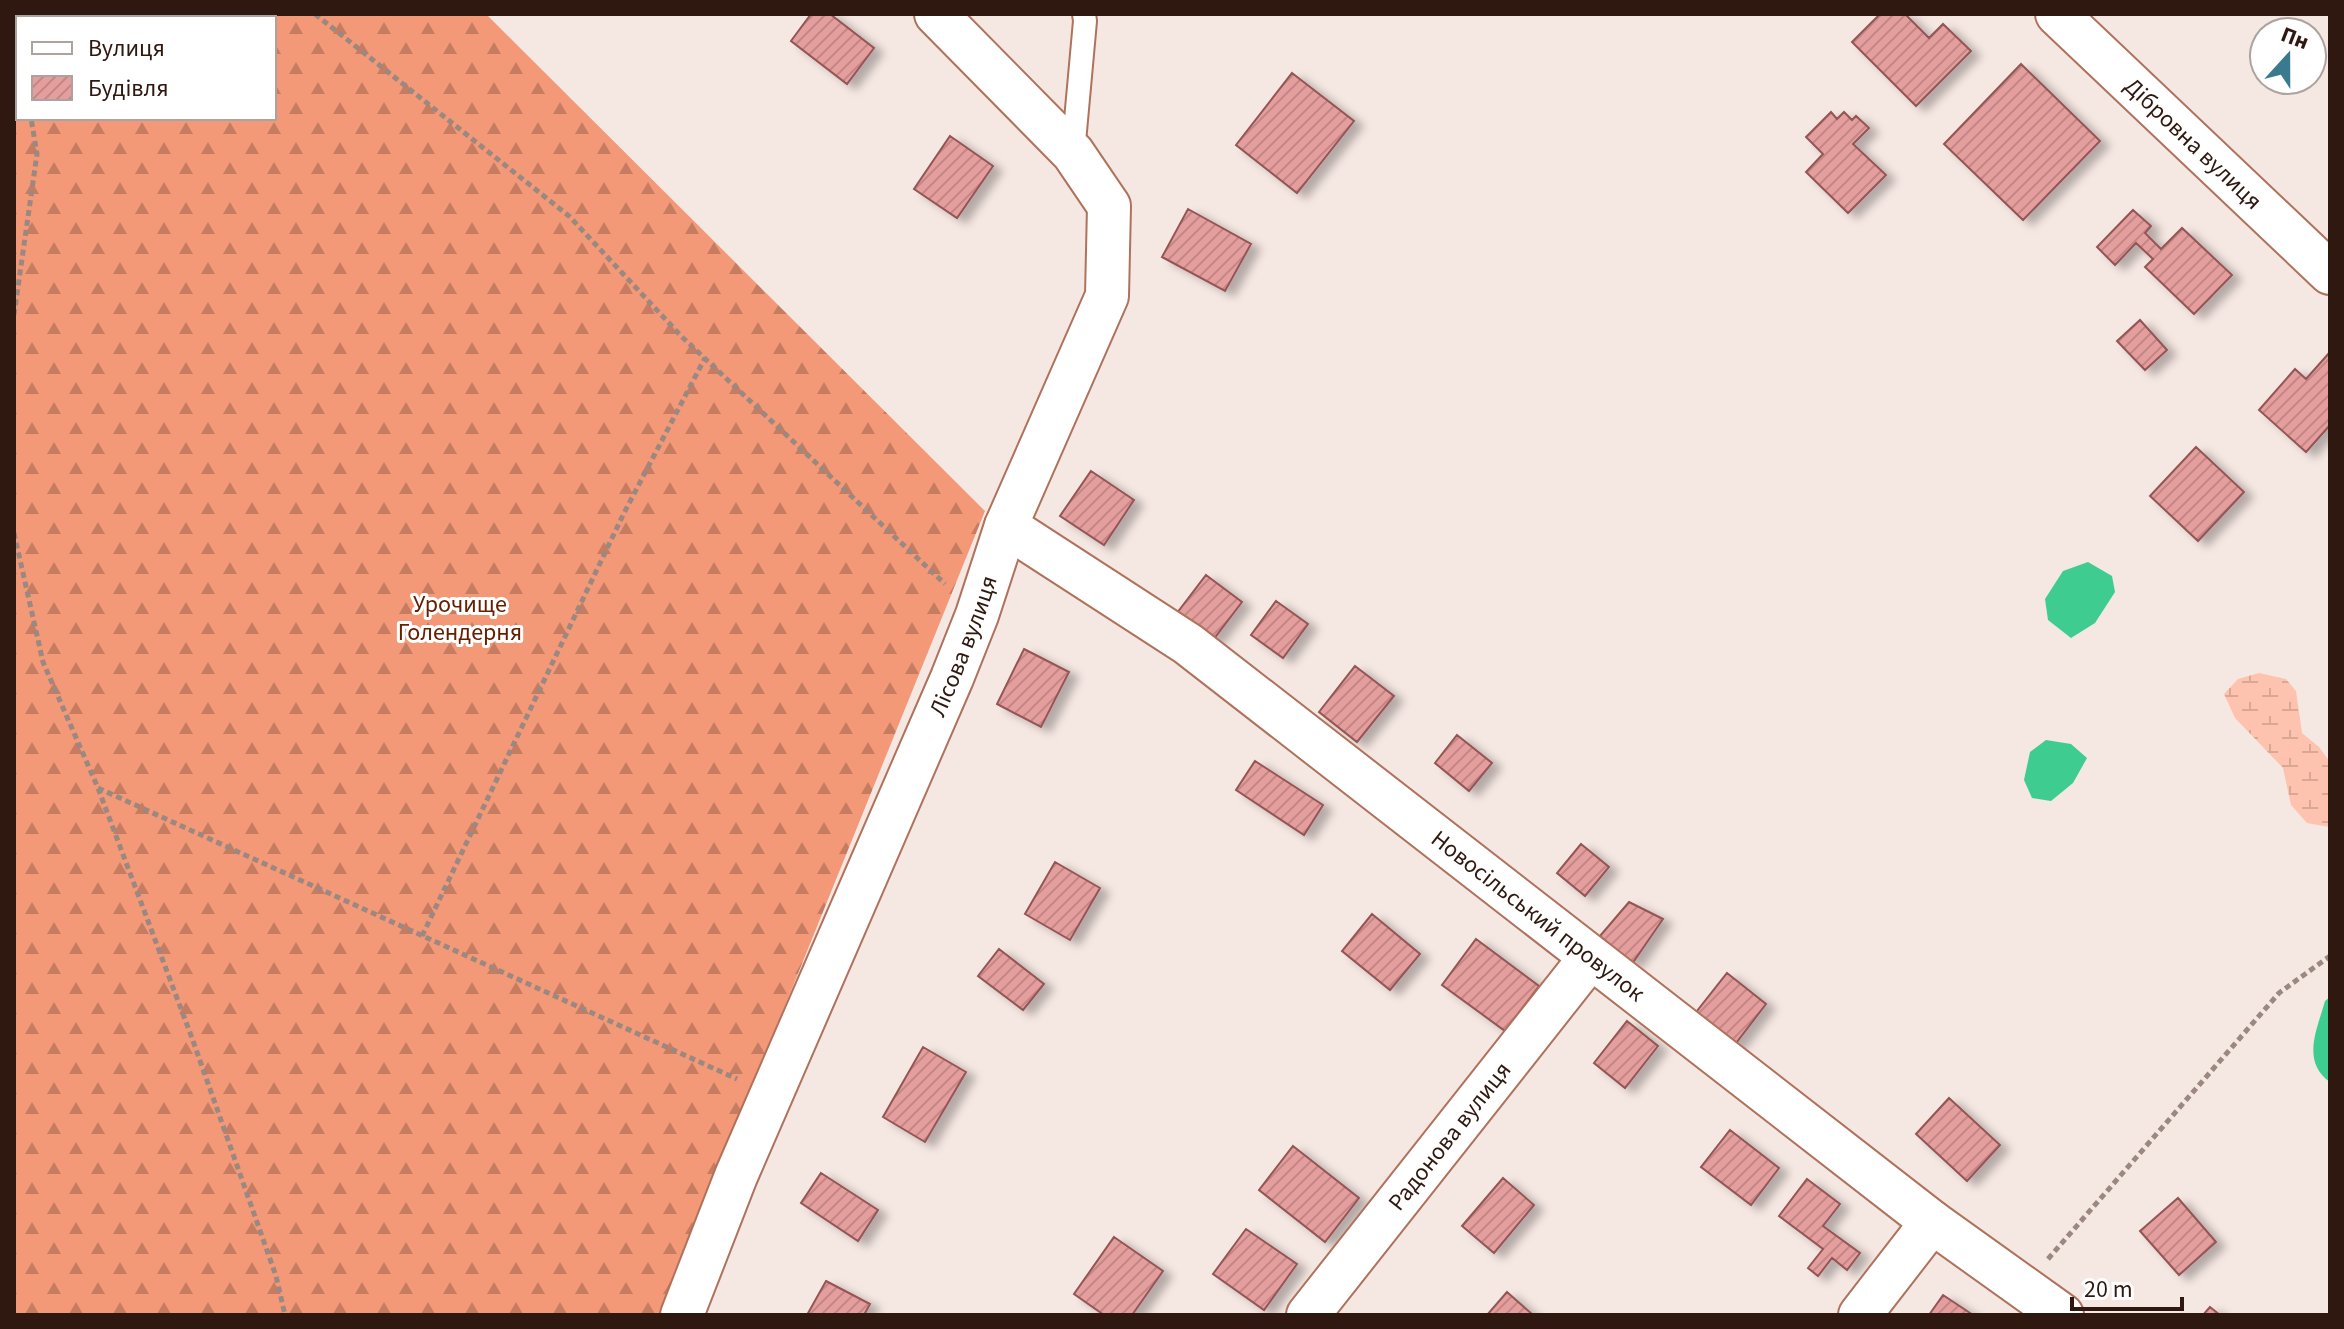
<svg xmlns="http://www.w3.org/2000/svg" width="2344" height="1329" viewBox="0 0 2344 1329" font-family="'Source Sans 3',sans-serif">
  <defs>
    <pattern id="forest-firs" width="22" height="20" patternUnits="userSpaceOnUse" patternTransform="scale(2)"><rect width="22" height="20" fill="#f49978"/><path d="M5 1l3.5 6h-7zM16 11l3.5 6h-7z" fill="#c67c61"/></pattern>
    <pattern id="wetland-marsh" width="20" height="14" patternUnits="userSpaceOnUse" patternTransform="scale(2)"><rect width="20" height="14" fill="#fec3ae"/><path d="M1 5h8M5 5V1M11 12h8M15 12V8" fill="none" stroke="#daa794"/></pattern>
    <pattern id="building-hatch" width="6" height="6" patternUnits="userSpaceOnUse" patternTransform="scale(2)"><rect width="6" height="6" fill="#e49e9d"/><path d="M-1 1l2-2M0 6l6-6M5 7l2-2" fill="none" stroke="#c48786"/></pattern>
    <filter id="shadow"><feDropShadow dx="9" dy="5" stdDeviation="4" flood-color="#0004"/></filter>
  </defs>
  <rect width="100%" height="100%" fill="#f5e7e2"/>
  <path fill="url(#forest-firs)" fill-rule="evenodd" d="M14,14h472l499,497 -325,804h-646zM18,18h256v100h-256z"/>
  <path fill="url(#wetland-marsh)" d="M2259,673l27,6 10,12 6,42 17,14 11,15 -1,65 -22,-4 -16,-18 -8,-37 -48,-50 -11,-24 14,-15z"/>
  <path fill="#3fcc90" d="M2088,562l24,14 3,16 -20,31 -24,15 -23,-18 -3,-21 18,-28z
    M2046,740l25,4 16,14 -14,25 -22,18 -19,-3 -8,-18 6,-28z
    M2330,997v85c-29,-21 -13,-52 -5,-81z"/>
  <path fill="url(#building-hatch)" stroke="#945555" stroke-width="2" filter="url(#shadow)" d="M811,14h19l44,34 -27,36 -56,-43z
    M1880,14h25l24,24 14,-14 28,27 -55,55 -64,-64z
    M2021,64l79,77 -77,79 -79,-76z
    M1292,73l62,48 -57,72 -61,-48z
    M1831,112l6,7 7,-7 8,8 4,-4 13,12 -16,16 33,31 -38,38 -42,-41 17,-18 -17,-17z
    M950,136l43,30 -36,52 -43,-29z
    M1188,209l63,35 -26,47 -63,-34z
    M2133,210l18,16 -6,7 16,16 21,-21 50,47 -38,39 -49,-47 8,-8 -17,-16 -21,22 -18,-18z
    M2140,320l27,30 -22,20 -28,-29z
    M2330,352v73l-24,27 -47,-42 36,-41 11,10z
    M2196,447l48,45 -46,49 -48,-45z
    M1091,471l43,29 -30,45 -44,-29z
    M1206,575l36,27 -29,38 -36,-27z
    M1276,601l32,23 -25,34 -32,-23z
    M1024,649l45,23 -28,55 -44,-23z
    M1355,666l39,30 -37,46 -38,-30z
    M1457,735l35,28 -23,28 -34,-28z
    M1255,761l68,44 -19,30 -68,-45z
    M1581,844l28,23 -24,29 -28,-23z
    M1055,862l45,26 -30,52 -45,-26z
    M1629,902l34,17 -31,45 -32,-28z
    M1372,914l48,40 -30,36 -48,-39z
    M1476,939l63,47 -34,45 -63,-46z
    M999,949l45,35 -21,26 -45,-34z
    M1727,973l39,31 -33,43 -40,-31z
    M1627,1021l31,25 -33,42 -31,-25z
    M923,1047l43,25 -41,70 -42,-25z
    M1949,1098l51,47 -33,36 -51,-47z
    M1730,1130l49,38 -28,37 -50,-38z
    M1293,1146l66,52 -34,44 -66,-52z
    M821,1173l57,37 -20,31 -57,-38z
    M1503,1178l31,27 -40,48 -32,-27z
    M1807,1179l33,25 -17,22 37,27 -13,17 -15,-12 -14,18 -10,-8 15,-19 -44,-33z
    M2178,1198l38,44 -37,33 -39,-44z
    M1246,1229l51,35 -33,46 -51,-36z
    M1114,1237l49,34 -31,44h-28l-30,-21z
    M826,1281l44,23 -6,11h-57z
    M1507,1292l26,23h-46z
    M1943,1295l30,20h-44z
    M2210,1307l10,8h-17z"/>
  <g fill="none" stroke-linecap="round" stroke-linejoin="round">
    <defs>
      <path id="service" d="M1073,153l12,-132 -1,-7"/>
      <g id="minor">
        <path id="s1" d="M2057,14l273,259"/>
        <path id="s2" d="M1006,526l182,118 744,578 130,93"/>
        <path id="s3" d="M682,1315l54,-139 216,-498 25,-63 29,-89 101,-230 2,-90 -36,-53 -137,-139"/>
        <path id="s4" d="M1308,1315l282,-357"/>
        <path d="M1860,1315l72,-93"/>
      </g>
    </defs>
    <use href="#service" stroke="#af725c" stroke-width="26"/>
    <use href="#minor" stroke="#af725c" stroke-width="46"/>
    <path stroke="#9a8881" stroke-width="5" stroke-dasharray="6 4" stroke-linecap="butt" d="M315,14l254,202 113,121 263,247
      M14,44l4,7
      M14,315l23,-161 -6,-36
      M14,533l29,129 55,126 94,250 84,238 9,39
      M98,788l639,291
      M422,936l202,-423 81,-155
      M2048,1259l231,-266 51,-37"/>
    <use href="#service" stroke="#fff" stroke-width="22"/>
    <use href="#minor" stroke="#fff" stroke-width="42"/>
  </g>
  <g text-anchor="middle" stroke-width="6" stroke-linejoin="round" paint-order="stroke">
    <g font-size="24" fill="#2f180f" stroke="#fff">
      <text dy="8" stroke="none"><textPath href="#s1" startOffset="188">Дібровна вулиця</textPath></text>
      <text dy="8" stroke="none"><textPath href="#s3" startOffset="726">Лісова вулиця</textPath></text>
      <text dy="8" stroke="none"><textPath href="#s2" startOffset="660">Новосільський провулок</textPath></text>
      <text dy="8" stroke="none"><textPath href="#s4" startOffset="228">Радонова вулиця</textPath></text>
    </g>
    <g font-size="24" fill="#662001" stroke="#fff">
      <text x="460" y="612">Урочище<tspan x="460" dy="28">Голендерня</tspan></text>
    </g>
  </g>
  <rect width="2344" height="1329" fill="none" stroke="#2f180f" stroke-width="32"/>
  <rect x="16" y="16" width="260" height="104" fill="#ffffff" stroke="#aca39f" stroke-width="2"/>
  <rect x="32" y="42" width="40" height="12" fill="#ffffff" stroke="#aca39f" stroke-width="2"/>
  <text x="88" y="56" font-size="24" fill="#2f180f">Вулиця</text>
  <rect x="32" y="76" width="40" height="24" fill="url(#building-hatch)" stroke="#aca39f" stroke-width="2"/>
  <text x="88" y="96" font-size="24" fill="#2f180f">Будівля</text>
  <g transform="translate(2288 56) rotate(21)"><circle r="38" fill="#ffffff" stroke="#aca39f" stroke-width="2"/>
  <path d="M0-6L14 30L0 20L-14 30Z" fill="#3a7a8e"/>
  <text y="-12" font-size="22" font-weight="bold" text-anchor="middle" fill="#2f180f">Пн</text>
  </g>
  <path d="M2072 1297v12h110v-12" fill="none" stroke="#2f180f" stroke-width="4"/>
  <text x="2084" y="1297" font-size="24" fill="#2f180f" stroke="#ffffff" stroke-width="6" paint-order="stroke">20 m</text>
</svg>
